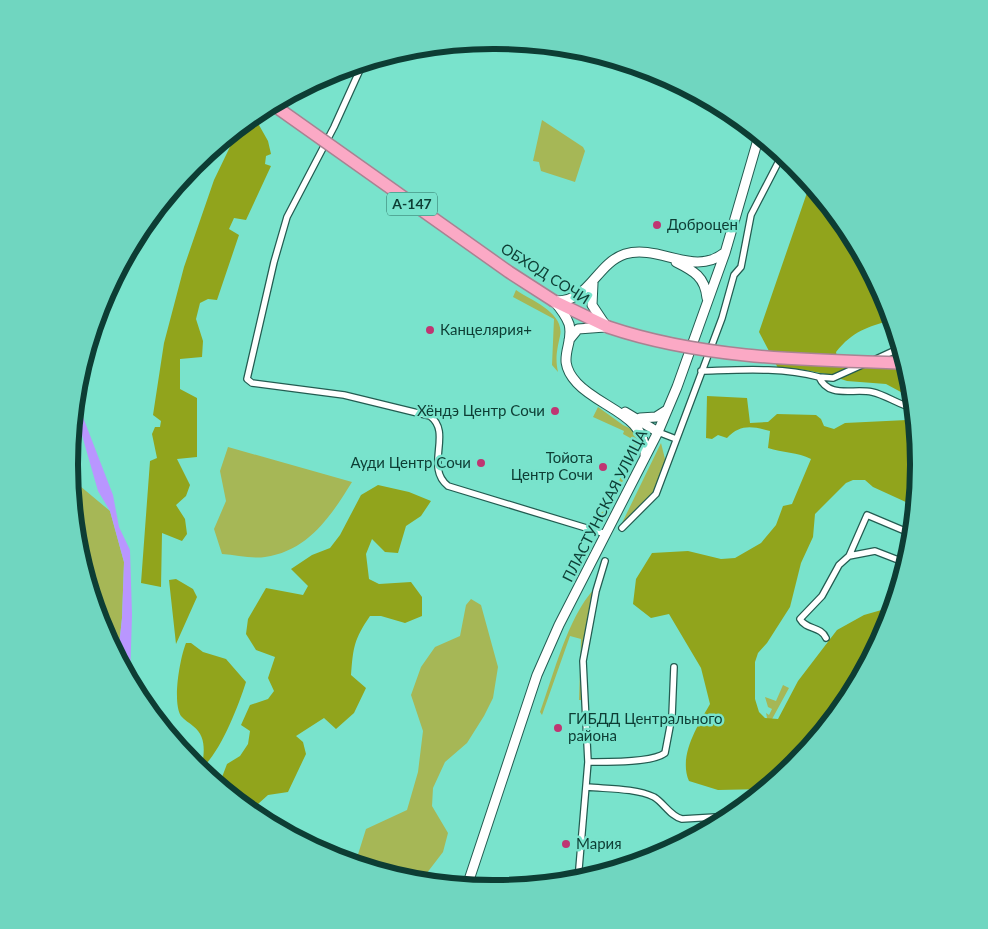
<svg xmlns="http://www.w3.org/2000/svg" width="988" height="929" viewBox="0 0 988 929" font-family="Lato,sans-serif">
  <rect width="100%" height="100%" fill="#79e3cc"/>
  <path fill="#a6b756" d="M542,120l41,27 2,4 -10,31 -34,-11 -2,-9 -6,-1z
    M516,290c16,11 49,23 44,46 -3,14 -5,22 -2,36l-6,-7 2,-46 -41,-22z
    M598,407l25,18 12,6 6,14 -36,71 -10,1 12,-8 27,-63 -2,-7 -9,-5 1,-3 -31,-14z
    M661,443l5,20 -11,30 -33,30z
    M228,447l124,35c-21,34 -44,69 -87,75 -13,2 -29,-2 -43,-3l-8,-25 12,-28 -6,-30z
    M74,481l36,30 14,51 -2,56 -3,28 -5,4 -12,-23 -24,-80 -7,-64z
    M594,589l-12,71v40h-3l2,-61 -11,-3 -28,79 -2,-3c14,-38 27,-93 54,-123z
    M471,599l10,6 17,62 -5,31 -9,18 -17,27 -22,19 -12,26 -1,18 16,27 -5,19 -23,30 -65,-18 11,-35 41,-19 11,-38 5,-41 -12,-36 10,-28 14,-20 25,-11 6,-31z
    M783,685l6,3 -18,33 -3,1 -2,-9 3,2 3,-6 -4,-2 -3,-10 11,4z"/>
  <path fill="#91a41c" d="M255,118l13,23 3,13 -5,2 -1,8 6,2 -25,54 -12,-2 -5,11 10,6 -22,65 -9,-1 -8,4 -4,16 7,22 -1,16 -22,2v30l17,9v59l-20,2 13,26 -4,11 -10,9 9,14 2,15 -5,7 -20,-8 -1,54 -20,-4 9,-122 7,-3 -5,-24 3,-7h5l1,-6 -8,-6 11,-72 20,-76 30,-87 26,-54z
    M810,184l37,45 39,73 6,18c-25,7 -39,11 -56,32l1,5h66l7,25 2,16 -26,-14 -39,-3 -21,-7 -27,-5 -20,1 -20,-38z
    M707,396l40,2 3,25 18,-1 9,-8 39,1 5,4 3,7 10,3 11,-6 62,-3 7,1 4,44 -4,46 -6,-8 -35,-16 -8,-7h-12l-7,3 -31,31 -2,23 -12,26 -11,44 -23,36 -9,10 -3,9v37l4,13 6,6 13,1 20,-38 39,-51 27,-15 28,-8 -6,20 -39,74 -53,64 -30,24 -46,1 -29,-9c-11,-25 9,-56 21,-77l-9,-36 -32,-54 -18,4 -18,-14 3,-25 16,-26 36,-2 33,8 14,-1 26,-15 15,-18 7,-19 9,-2 19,-45c-13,-7 -29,-6 -43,-11l2,-17c-18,-5 -30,-7 -43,7l-9,-3 -6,4 -6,-1z
    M378,485l31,7 22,9 -10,15 -15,10 -8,27 -13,-1 -13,-13 -6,15 3,25 10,5 32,-2 11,15v19l-17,7 -24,-7h-11c-16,23 -17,32 -19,59l15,13 -12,25 -18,16 -12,-11 -28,18 7,6 3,12 -18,38 -20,3 -10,9 -24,-8 -15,-11 8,-21 13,-8 8,-12 2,-13 -9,-6 9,-20 18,-6 6,-8 -6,-13 7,-21 -19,-7 -10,-16 2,-15 18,-31 37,7 5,-9 -17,-17 21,-14 18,-7 10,-13 21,-40z
    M176,579l17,10 4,8 -21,47 -7,-64z
    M186,643h5l12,9 23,7 20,23c-8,25 -25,69 -44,86 2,-16 5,-31 -9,-42 -3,-3 -9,-6 -12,-10 -9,-14 -1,-58 5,-73z"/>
  <path fill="#b996ff" d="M163,202l-48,76 26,-50z
    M76,399l37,96 6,32 11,23 2,65 -2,65 -16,-30 5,-4 3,-28 2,-56 -14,-51 -12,-20 -23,-80z
    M142,699l9,3 13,15v11z"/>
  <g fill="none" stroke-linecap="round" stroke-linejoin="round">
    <defs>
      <path id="street" d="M363,63l-29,64 -47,90 -13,45 -27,117 5,4 92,12 86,21c23,17 -6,51 18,70l158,48
        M874,360l26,-12
        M701,371c40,-1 79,-4 118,6 10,22 34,11 53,15 14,3 27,13 41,16
        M819,377l14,1 31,-14
        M658,432l18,7
        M622,528l34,-34 66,-176 12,-43 7,-8 10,-52 31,-60
        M849,556l18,-41 45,19
        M826,638c-5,-12 -20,-8 -26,-19l22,-23 17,-31 10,-9 26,-5 31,12
        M588,762c18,0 64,1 77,-9l7,-37 2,-49
        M587,787c20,2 48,1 67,10 10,6 16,19 28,22l50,-3
        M578,880l10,-118 -5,-101 13,-70 9,-30"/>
      <path id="secondary" d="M676,262c18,9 29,15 31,36
        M593,283l-1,22 12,18
        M554,301c6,7 12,15 15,23 6,22 -15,34 8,59 23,25 70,32 68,72
        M554,301c36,2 41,-37 71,-47 34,-10 69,23 99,-1
        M569,340l9,-11 27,-2
        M625,412l33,20
        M640,418l16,-1 11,-7
        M467,886l70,-211 22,-50 99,-193 19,-45 48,-134 34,-117"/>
      <path id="highway" d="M554,301l54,26"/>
    </defs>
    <use href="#street" stroke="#235c51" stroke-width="8"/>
    <use href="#secondary" stroke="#235c51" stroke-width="11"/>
    <use href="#highway" stroke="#a88392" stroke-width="14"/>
    <use href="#street" stroke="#fff" stroke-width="5.5"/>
    <use href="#secondary" stroke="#fff" stroke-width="9"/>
    <use href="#highway" stroke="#fba9c5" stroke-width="11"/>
    <defs>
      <path id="highway-bridge" d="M272,104l237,168 45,29
        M608,327c95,32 197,33 297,36"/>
    </defs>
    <use href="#highway-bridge" stroke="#a88392" stroke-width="14" stroke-linecap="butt"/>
    <use href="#highway-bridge" stroke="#fba9c5" stroke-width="11"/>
  </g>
  <g fill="#bf3672" stroke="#79e3cc" stroke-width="2">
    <circle cx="657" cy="225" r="5"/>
    <circle cx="430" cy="330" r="5"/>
    <circle cx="555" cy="411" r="5"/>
    <circle cx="481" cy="463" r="5"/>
    <circle cx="603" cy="467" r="5"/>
    <circle cx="558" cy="728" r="5"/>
    <circle cx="566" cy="844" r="5"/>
  </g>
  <g text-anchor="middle" stroke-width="5" stroke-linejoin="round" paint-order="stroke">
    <rect fill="#79e3cc" stroke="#2d6f62" stroke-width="1" x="387" y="192.5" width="50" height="23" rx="4"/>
    <g font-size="14" font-weight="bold" fill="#0d3d34">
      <text x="412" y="209">А-147</text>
    </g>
    <g font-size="15" fill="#0d3d34" stroke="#79e3cc" text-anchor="start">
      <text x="667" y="230">Доброцен</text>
      <text x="440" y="335">Канцелярия+</text>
      <text x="545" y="416" text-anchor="end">Хёндэ Центр Сочи</text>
      <text x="593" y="463" text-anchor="end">Тойота<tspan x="593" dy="17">Центр Сочи</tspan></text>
      <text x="471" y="468" text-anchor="end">Ауди Центр Сочи</text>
      <text x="568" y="724">ГИБДД Центрального<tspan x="568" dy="17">района</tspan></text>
      <text x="576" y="849">Мария</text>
    </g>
    <g font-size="15" fill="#0d3d34" stroke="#79e3cc">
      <text transform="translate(545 274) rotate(32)" y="5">ОБХОД СОЧИ</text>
      <text transform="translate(605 506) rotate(-63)" y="5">ПЛАСТУНСКАЯ УЛИЦА</text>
    </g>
  </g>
  <path d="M0 0H988V929H0ZM493 49H495A415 415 0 0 1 910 464V465A415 415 0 0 1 495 880H493A415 415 0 0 1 78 465V464A415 415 0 0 1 493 49Z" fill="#70d6c0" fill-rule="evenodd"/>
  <path fill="none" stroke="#0d3d34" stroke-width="6" d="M493 49H495A415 415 0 0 1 910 464V465A415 415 0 0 1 495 880H493A415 415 0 0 1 78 465V464A415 415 0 0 1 493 49Z"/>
</svg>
